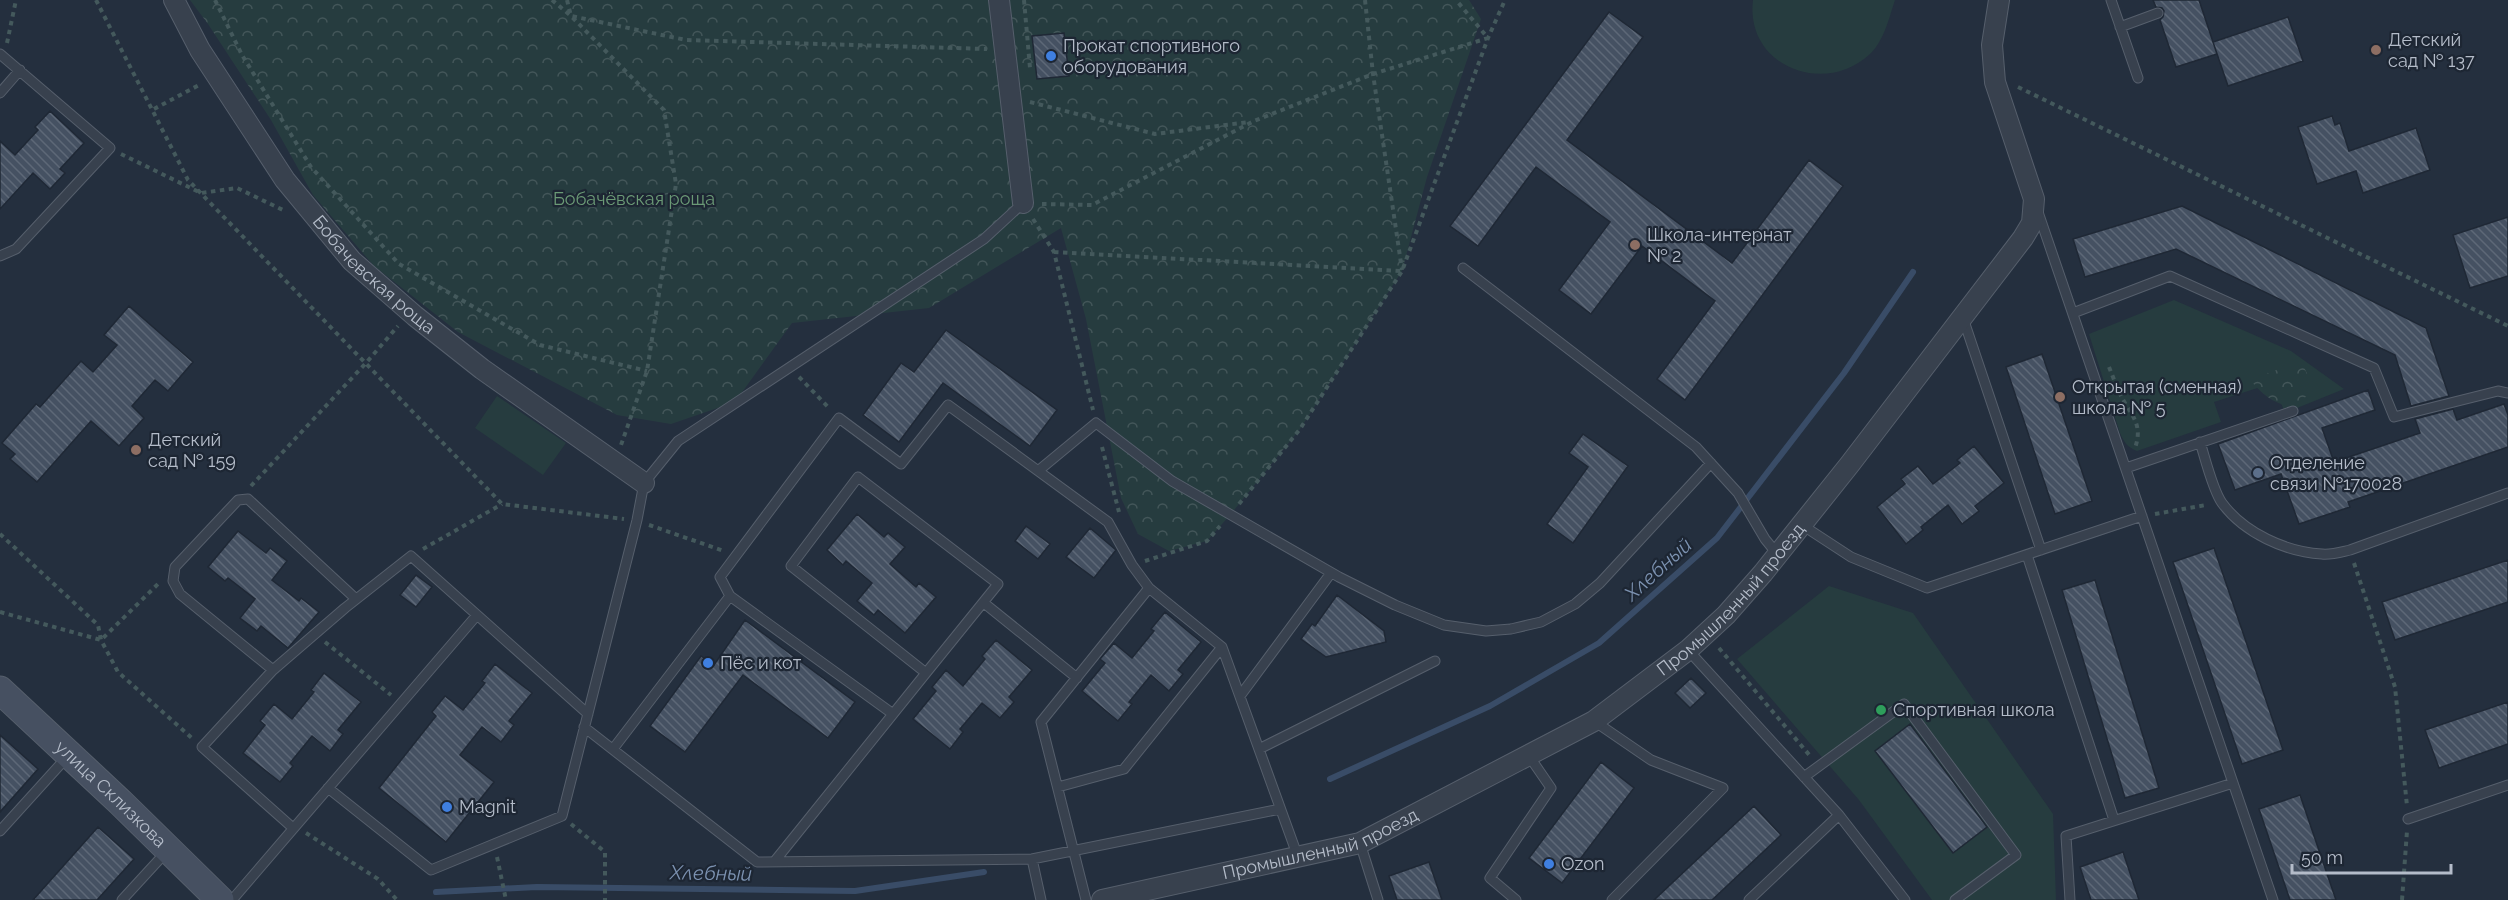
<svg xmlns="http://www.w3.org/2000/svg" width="2508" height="900" viewBox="0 0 2508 900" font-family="Raleway,sans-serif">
  <defs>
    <pattern id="forest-crowns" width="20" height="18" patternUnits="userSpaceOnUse" patternTransform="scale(1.5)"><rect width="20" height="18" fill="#263c3f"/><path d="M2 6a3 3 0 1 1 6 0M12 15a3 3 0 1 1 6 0" fill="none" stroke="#435659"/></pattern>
    <pattern id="building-back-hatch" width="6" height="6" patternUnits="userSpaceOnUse" patternTransform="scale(1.5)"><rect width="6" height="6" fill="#455162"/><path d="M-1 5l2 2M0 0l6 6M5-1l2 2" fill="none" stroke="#5d6877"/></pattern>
  </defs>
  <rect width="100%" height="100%" fill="#242f3e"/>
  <path fill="#263c3f" d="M1753,0h142c-6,18 -11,41 -25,54 -46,43 -125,12 -117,-54z
    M2174,300l117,51 53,38 -59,24 -12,-30 -59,19 7,20 -84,29c-10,-4 -13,-9 -17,-18l-31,-99z
    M497,396l69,47 -23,32 -68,-47z
    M1829,586l84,27 140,201 3,86h-124l-73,-100 -122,-141z"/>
  <path fill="url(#forest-crowns)" d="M190,0h1279l12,19 -54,158 -25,94 -102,158 -70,86 -23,26 -38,10 -31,-17 -17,-36 -35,-179 -25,-91 -132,80 -137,15 -57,79 -64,22 -54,-9 -159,-83 -84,-66 -61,-71 -42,-75 -63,-96z
    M2290,361l12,3c12,20 12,31 -10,43 -19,-4 -28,-11 -41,-26v-8l10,-3 9,4z"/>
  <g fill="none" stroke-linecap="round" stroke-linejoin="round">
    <path stroke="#394c67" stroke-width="6" d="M1330,779l160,-73 109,-63 118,-105 127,-165 69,-101
      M436,892l101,-5 318,4 129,-19"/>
  </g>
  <path fill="url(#building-back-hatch)" stroke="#1f2835" stroke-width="1.5" d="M2153,0h46l18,54 -41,13 -16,-47 3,-3 1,-6 -2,-3 -6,-1z
    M1609,12l34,25 -76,103 165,123 77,-103 34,26 -158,214 -28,-21 58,-78 -73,-55 -51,68 -32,-24 51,-68 -74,-55 -58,79 -28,-20z
    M2288,17l15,44 -75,25 -15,-44z
    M1064,33l5,43 -32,3 -5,-43z
    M50,111l34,32 -24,26 5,4 -15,16 -17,-16 -33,36v-68l15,14 23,-25 -3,-3z
    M2332,116l3,9 5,-2 9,28 67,-23 14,42 -67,23 -7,-22 -39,13 -19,-57z
    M2182,206l244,122 23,68 -38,10 -16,-51 -219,-106 -91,28 -12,-38z
    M2508,217v59l-38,12 -17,-53z
    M129,306l64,56 -25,29 -13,-11 -23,26 12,12 -25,28 -28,-25 -54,61 -27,-23 5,-5 -13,-11 34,-39 4,3 41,-46 12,11 24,-27 -13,-10z
    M946,330l111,80 -27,36 -87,-63 -44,59 -36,-27 38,-52 13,9z
    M2042,354l50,147 -37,13 -49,-147z
    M2368,390l7,20 -53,18 12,34 86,-29 -5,-14 38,-10 4,11 47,-16 4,11v32l-160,55 2,5 -51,17 -18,-50 -46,16 -17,-46z
    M1583,434l45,32 -55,77 -26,-19 41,-57 -19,-14z
    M1974,446l30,37 -29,23 4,5 -17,13 -14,-19 -27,22 2,3 -17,14 -29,-37 28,-23 -4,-5 17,-13 15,18 27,-21 -3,-3z
    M857,514l27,23 4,-4 17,14 -15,17 26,23 3,-4 17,14 -31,36 -27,-23 -4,5 -17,-14 15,-18 -26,-22 -3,4 -16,-15z
    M1026,526l24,18 -12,15 -23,-18z
    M1090,528l26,22 -22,28 -28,-21z
    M238,531l28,22 4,-5 17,13 -15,19 27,21 2,-3 18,14 -31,36 -27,-22 -4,5 -17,-13 15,-19 -27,-21 -3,3 -17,-14z
    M2214,548l69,202 -41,14 -69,-202z
    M2508,560v42l-113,38 -13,-38z
    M416,575l16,12 -16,20 -16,-12z
    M2095,580l64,208 -34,10 -63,-208z
    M1337,595l47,36 2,11 -60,15 -25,-18 11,-15 3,2z
    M1165,612l36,30 -23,28 5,4 -14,17 -18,-16 -22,27 3,2 -14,17 -36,-30 23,-28 -5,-4 14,-16 18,15 22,-27 -3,-2z
    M745,620l110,82 -27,36 -85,-63 -58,77 -35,-26 51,-70 13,9z
    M996,640l36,30 -23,27 5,5 -14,16 -18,-15 -22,26 3,3 -13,17 -37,-30 23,-28 -4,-4 14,-17 17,16 22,-27 -3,-3z
    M495,664l37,29 -23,28 5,4 -13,17 -19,-15 -22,28 34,27 -48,60 -67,-54 57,-72 -4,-4 13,-16 18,14 22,-27 -3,-2z
    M324,673l37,29 -23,28 5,4 -13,17 -18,-15 -22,27 3,3 -13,16 -37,-29 22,-28 -5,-4 14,-17 18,15 22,-27 -3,-2z
    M1691,678l15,15 -16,15 -15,-15z
    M2508,702v42l-69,24 -14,-38z
    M1910,724l77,103 -34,26 -78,-102z
    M0,735l38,34 -38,43z
    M1601,762l33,26 -72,95 -33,-25z
    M2300,795l36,105h-46l-31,-91z
    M1754,806l27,29 -69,65h-58z
    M98,827l36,32 -37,41h-64z
    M2123,852l16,48h-48l-11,-33z
    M1429,862l13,38h-45l-8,-24z"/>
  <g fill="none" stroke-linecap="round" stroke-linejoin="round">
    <defs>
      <path id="lane" d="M2111,0l27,78
        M2120,27l38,-14
        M0,54l110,94 -94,101 -16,7
        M0,93l20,-23
        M2038,212l235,688
        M1463,268l233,179 42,46 27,46 13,16
        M2073,313l97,-37 204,92 20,49 104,-26 10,2
        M1963,318l78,232
        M2200,442c5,16 13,49 22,61 22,30 64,49 100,51 9,1 19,-2 28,-4l158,-57
        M2126,468l167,-57
        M1038,471l58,-48 76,58 167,96 56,28 49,20 42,6 25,-2 30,-7 34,-18 25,-21 111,-120
        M858,477l140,107 -72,89 -135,-107z
        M1802,525l49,32 76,31 215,-72
        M2027,555l87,265
        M984,603l93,75
        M1688,650l151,165 66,85
        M273,670l-93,-76 -7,-13 2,-14 63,-67 10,-1 108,100
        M1240,696l91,-123
        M893,714l-163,-118 -10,-19 119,-159 62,46 47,-59 160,117 24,43 17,23
        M1594,721l57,39 72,28 -111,112
        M584,727l173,135 275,-3 248,-50
        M613,749l117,-153
        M1259,749l176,-88
        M1804,777l100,-73 112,151 -61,45
        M1058,787l66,-18 98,-122
        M328,788l103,82 131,-54 75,-296 7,-37 34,-42 306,-202 39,-36
        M2408,819l100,-34
        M293,828l-91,-81 71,-77 72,-62 66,-52 177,158
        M0,831l67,-74
        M1360,843l18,57
        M1032,859l9,41
        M774,862l152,-189
        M122,900l45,-49
        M232,900l245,-285
        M1086,900l-45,-178 108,-134 73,59 76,210
        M1516,900l-26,-22 61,-90 -22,-32
        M1749,900l90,-85
        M2070,900l-4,-64 167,-53"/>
      <g id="street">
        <path id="s1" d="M174,0l26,50 85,130 67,81 63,55 67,53 162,114"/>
        <path d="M999,0l24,203"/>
        <path id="s2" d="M1102,900l258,-57 234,-122 94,-71 38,-35 37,-42 87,-109 173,-226 9,-15 2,-24 -39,-117 -3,-37 7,-45"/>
      </g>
      <g id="secondary">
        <path id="s3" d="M0,690l120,112 100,98"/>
      </g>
    </defs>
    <use href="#lane" stroke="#565f6c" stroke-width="11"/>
    <use href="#street" stroke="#565f6c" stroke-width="22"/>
    <use href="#secondary" stroke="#565f6c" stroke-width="29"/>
    <path stroke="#44595c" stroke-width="4" stroke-dasharray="4.5 4.5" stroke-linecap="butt" d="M96,0l92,180 314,324 122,15
      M215,0l27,55 69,112 88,97 141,81 107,26
      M552,0l19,16 93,94 12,74 -29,187 -26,74
      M567,0l4,16 115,24 301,9
      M1024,0l6,68
      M1365,0l8,74 29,196
      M7,43l9,-43
      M2018,87l490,239
      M1030,102l125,32 94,-12
      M154,109l47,-25
      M121,154l80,39 36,-5 46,22
      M1042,204l50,1 162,-84 119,-47 115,-36 -32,-38
      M1033,219l21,33 39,158
      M1054,252l347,19
      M2109,367c5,12 9,25 16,36 10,16 17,25 10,45
      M799,377l30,31
      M1102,447l17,65
      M251,486l115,-123 32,-37
      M1239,504l61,-75 102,-158 86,-233 17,-38
      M2155,514l51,-9
      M649,525l75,26
      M0,534l98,91 3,15 17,32 75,67
      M423,549l79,-45
      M1145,561l62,-20 13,-15
      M2354,563l41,124 12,119
      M0,612l101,28 58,-57
      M325,642l66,53
      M1719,648l92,109
      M571,824l34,28v48
      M306,833l72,46 19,21
      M497,857l9,43
      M2402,900l5,-69"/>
    <use href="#lane" stroke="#38414e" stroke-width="9"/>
    <use href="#street" stroke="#38414e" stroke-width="20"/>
    <use href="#secondary" stroke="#465061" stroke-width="27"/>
  </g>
  <g fill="#8d6e63" stroke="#1d2633" stroke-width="2">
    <circle cx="2376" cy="50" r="6"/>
    <circle cx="1635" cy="245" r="6"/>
    <circle cx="2060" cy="397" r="6"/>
    <circle cx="136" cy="450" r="6"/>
  </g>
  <g fill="#3f7fe0" stroke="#1d2633" stroke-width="2">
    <circle cx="1051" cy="56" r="6"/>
    <circle cx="708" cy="663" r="6"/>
    <circle cx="447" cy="807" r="6"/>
    <circle cx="1549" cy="864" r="6"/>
  </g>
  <circle fill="#5c6f8a" stroke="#1d2633" stroke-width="2" cx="2258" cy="473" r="6"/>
  <circle fill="#2e9e5b" stroke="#1d2633" stroke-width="2" cx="1881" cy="710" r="6"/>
  <g text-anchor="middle" stroke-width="4.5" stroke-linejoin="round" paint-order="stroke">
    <g font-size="18" fill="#b4bcc9" stroke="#1d2633" text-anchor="start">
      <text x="2388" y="46">Детский<tspan x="2388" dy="21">сад № 137</tspan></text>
      <text x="1063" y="52">Прокат спортивного<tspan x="1063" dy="21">оборудования</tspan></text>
      <text x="1647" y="241">Школа-интернат<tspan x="1647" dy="21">№ 2</tspan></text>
      <text x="2072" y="393">Открытая (сменная)<tspan x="2072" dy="21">школа № 5</tspan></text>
      <text x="148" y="446">Детский<tspan x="148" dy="21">сад № 159</tspan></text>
      <text x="2270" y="469">Отделение<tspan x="2270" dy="21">связи №170028</tspan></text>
      <text x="720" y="669">Пёс и кот</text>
      <text x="1893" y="716">Спортивная школа</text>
      <text x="459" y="813">Magnit</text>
      <text x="1561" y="870">Ozon</text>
    </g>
    <g font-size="18" fill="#6b9a76" stroke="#1d2633">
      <text x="634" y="205">Бобачёвская роща</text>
    </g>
    <g font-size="18" fill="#b4bcc9" stroke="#1d2633">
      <text dy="6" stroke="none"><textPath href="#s1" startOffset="342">Бобачевская роща</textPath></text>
      <text dy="6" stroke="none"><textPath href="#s2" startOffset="712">Промышленный проезд</textPath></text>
      <text dy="6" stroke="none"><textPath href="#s3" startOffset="152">улица Склизкова</textPath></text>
      <text dy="6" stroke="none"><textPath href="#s2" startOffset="226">Промышленный проезд</textPath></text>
    </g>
    <g font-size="20" font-style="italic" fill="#7c92b1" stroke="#1d2633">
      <text transform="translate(1658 569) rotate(-42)" y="7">Хлебный</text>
      <text transform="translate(711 873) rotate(1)" y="7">Хлебный</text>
    </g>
  </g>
  <path d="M2292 864v9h159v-9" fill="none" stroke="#b4bcc9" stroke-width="3"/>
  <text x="2301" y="864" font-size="18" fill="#b4bcc9" stroke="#1d2633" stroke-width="4.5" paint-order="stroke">50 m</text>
</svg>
